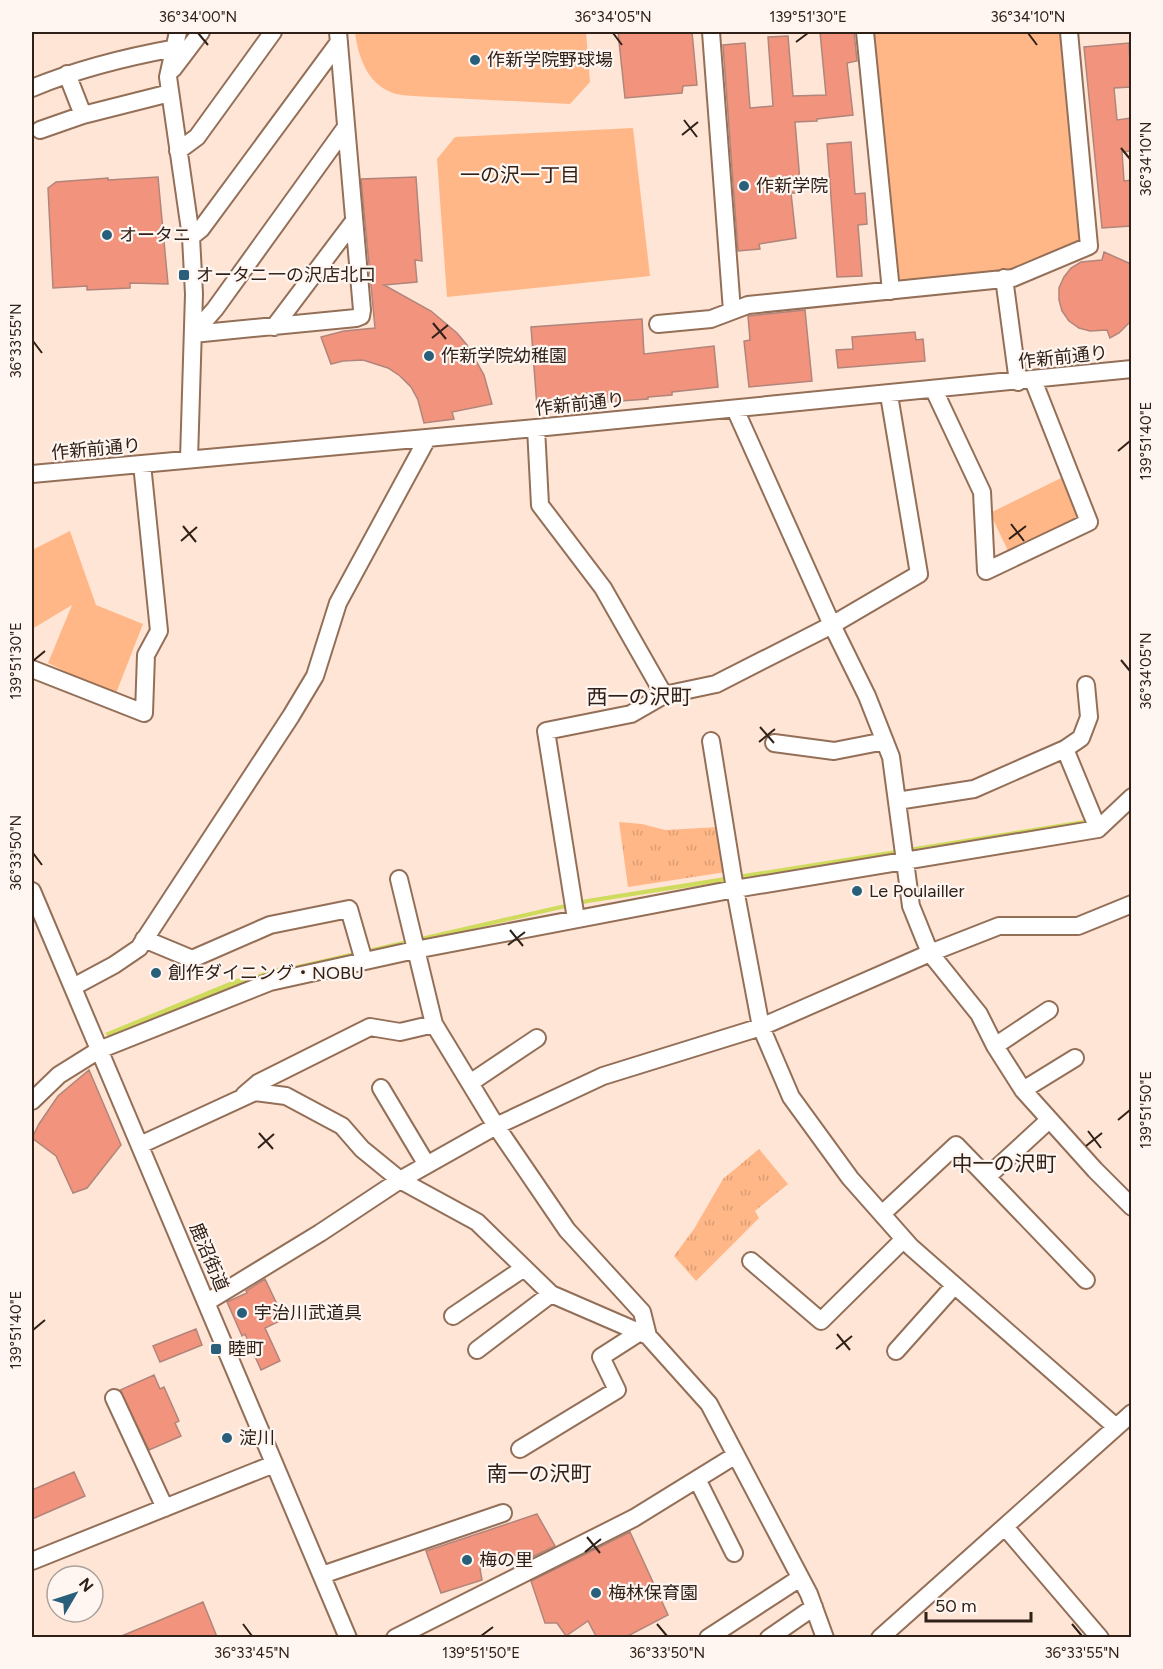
<svg xmlns="http://www.w3.org/2000/svg" width="1163" height="1669" viewBox="0 0 1163 1669" font-family="Figtree,'Noto Sans JP',sans-serif">
  <defs>
    <pattern id="park-tufts" width="24" height="20" patternUnits="userSpaceOnUse" patternTransform="scale(1.5)"><rect width="24" height="20" fill="#ffb787"/><path d="M3 7l-1-3M5 7V3M7 7l1-3M15 17l-1-3M17 17v-4M19 17l1-3" fill="none" stroke="#db9d74"/></pattern>
  </defs>
  <rect width="100%" height="100%" fill="#ffe5d6"/>
  <path fill="#ffb787" d="M355,32h231l4,50 -20,22 -158,-8c-6,-1 -14,-1 -19,-3 -26,-9 -35,-37 -38,-61z
    M874,32h188l20,207 -75,33 -110,10z
    M633,128l17,148 -203,21 -10,-138 18,-22z
    M1061,478l20,42 -71,35 -20,-42z
    M70,531l26,74 47,19 -28,72 -67,-33 24,-58 -40,24v-79z"/>
  <path fill="url(#park-tufts)" d="M619,822l23,2 23,6 54,-3 7,45 -98,15z
    M759,1149l29,35 -33,27 4,7 -63,63 -22,-25 20,-27 29,-50z"/>
  <path fill="#cfdb5d" d="M1090,819l2,5 -504,79 -306,70 -2,-4 307,-70z
    M249,974l3,9 -142,56 -5,-6z"/>
  <g fill="none" stroke-linecap="round" stroke-linejoin="round">
    <path stroke="#cfdb5d" stroke-width="4.5" d="M247,980l38,-12"/>
  </g>
  <path fill="#f2937d" stroke="#b1857a" stroke-width="1.5" d="M618,32h74l5,53 -14,1 -1,7 -57,5z
    M820,32h34l3,29 -10,2 6,52 -36,4v2l-22,1 6,71h-10l5,45 -37,6 1,5 -22,2 -15,-206 22,-2 5,65 23,-2 -5,-69 20,-1 5,60 33,-1z
    M1129,43l2,44 -17,1 3,32 14,-2v33l-9,1 2,29 7,-1v46l-29,2 -18,-181z
    M851,142l4,52 10,-1 2,31 -9,1 4,51 -25,1 -10,-133z
    M158,177l10,107 -38,-1v5l-43,2v-4l-34,2 -5,-100 8,-6 52,-4v2z
    M416,177l6,84 -7,-1 2,22 -33,3 47,26 26,22 10,12 17,30 8,29 -40,8 2,7 -30,4 -6,-23 -7,-13 -11,-11 -12,-8 -25,-8 -20,1 -12,3 -10,-27 23,-6 31,-3 -14,-149z
    M1104,252l27,12v57l-12,12 -9,5 -3,-8 -17,1 -11,-3 -10,-7 -7,-10 -3,-11v-12l5,-11 7,-9 10,-6 21,-2z
    M805,310l7,71 -63,6 -5,-46 6,-1 -2,-24z
    M642,319l2,35 70,-8 4,41 -46,5v3l-24,2v2l-111,8 -6,-80z
    M915,332l1,8 7,-1 2,22 -87,7 -2,-18 17,-1 -1,-12z
    M89,1070l32,75 -34,43 -14,5 -17,-37 -24,-18 7,-14 19,-28z
    M265,1279l19,40 -19,9 15,33 -19,9 -16,-36 -3,2 -15,-34 20,-9 -1,-2z
    M196,1329l6,16 -42,17 -7,-16z
    M154,1375l6,14 4,-2 15,34 -4,2 6,13 -32,14 -29,-60z
    M74,1472l11,24 -53,23v-29z
    M537,1514l18,32 -31,15 -2,-8 -42,16 2,11 -41,13 -15,-42z
    M630,1532l38,83 -44,23h-27l-9,-17 -22,15 -9,-13h-12l-14,-42z
    M203,1602l14,35h-98l39,-16z"/>
  <g fill="none" stroke-linecap="round" stroke-linejoin="round">
    <defs>
      <path id="minor" d="M178,32l-10,45 23,160 3,57 -5,165
        M711,32l21,279
        M865,32l26,259
        M173,69l28,-37
        M67,74l16,41
        M32,88c46,-19 94,-31 144,-40
        M40,130l43,-15 87,-22
        M178,151l19,-14 76,-105
        M191,237l10,-8 138,-187
        M1004,278l14,104
        M658,324l53,-5 37,-14 265,-27 76,-32 -20,-214
        M274,327l80,-106
        M193,334l163,-16 5,-2 1,-6 -24,-278
        M193,334l22,-25 131,-182
        M934,390l48,102 4,79 103,-49 -56,-142
        M735,409l97,216 35,71 24,61 20,149 19,47 49,61 16,32 28,44 72,80 37,37
        M536,428l4,77 63,83 61,107 52,-11 116,-59 87,-51 -30,-179
        M32,474l504,-46 596,-59
        M32,669l112,44 2,-58 13,-24 -17,-167
        M1086,685l3,32 -8,21 -16,11 33,80
        M711,741l24,148 26,138 30,70 59,81 61,69 205,180
        M774,743l60,8 51,-10
        M897,801l77,-12 91,-40
        M399,879l35,145 62,102 71,104 75,82 6,24 61,68 100,190 16,44
        M32,891l316,747
        M576,919l-30,-188 85,-17 33,-19
        M144,939l48,20 78,-34 79,-16 15,52
        M73,987l41,-22 25,-17 152,-232 24,-40 23,-73 89,-164
        M995,1046l54,-36
        M470,1083l67,-45
        M381,1088l46,77
        M1023,1090l52,-32
        M244,1095l14,-12 112,-56 30,5 34,-8
        M32,1101l27,-26 40,-25 171,-68 145,-32 320,-61 363,-60 34,-32
        M140,1145l115,-53 31,4 56,30 20,23 38,31 77,42 74,72 97,42
        M987,1177l99,103
        M882,1214l74,-69 31,32 62,-57
        M751,1261l70,60 83,-82
        M207,1302l113,-69 80,-53 96,-54 107,-50 158,-49 169,-74 69,-27h79l54,-22
        M453,1316l71,-48
        M477,1350l74,-56
        M896,1351l58,-65
        M114,1398l51,110
        M520,1449l97,-59 -16,-33 39,-25
        M697,1479l37,74
        M1005,1527l95,111
        M32,1561l242,-97
        M322,1575l181,-62
        M395,1638l239,-120 102,-63
        M708,1638l92,-60
        M769,1638l45,-31
        M880,1638l252,-225"/>
    </defs>
    <use href="#minor" stroke="#946f58" stroke-width="20"/>
    <use href="#minor" stroke="#fff" stroke-width="16"/>
  </g>
  <path fill="none" stroke="#302118" stroke-width="2" d="M198,33l10,12M613,33l9,12M1028,33l9,12M796,42l12,-9M684,120l13,17M682,135l16,-13M1121,148l9,11M433,323l13,16M432,338l16,-13M33,341l9,12M1118,451l12,-10M1011,524l13,17M183,526l13,16M1009,539l17,-13M181,541l16,-14M1121,660l9,11M33,661l12,-10M760,727l14,16M759,742l16,-13M33,853l9,12M510,930l13,16M508,945l17,-13M1118,1120l12,-10M1088,1131l13,17M259,1133l14,16M1086,1146l16,-13M258,1148l16,-14M33,1330l12,-10M837,1334l13,16M836,1349l16,-13M587,1537l13,16M585,1552l16,-13M243,1624l9,12M657,1624l10,12M1072,1624l10,12M481,1636l12,-9"/>
  <g fill="#295f7a" stroke="#fff6f1" stroke-width="2">
    <circle cx="475" cy="60" r="6"/>
    <circle cx="744" cy="186" r="6"/>
    <circle cx="107" cy="235" r="6"/>
    <rect x="178" y="269" width="12" height="12" rx="3"/>
    <circle cx="429" cy="356" r="6"/>
    <circle cx="857" cy="891" r="6"/>
    <circle cx="156" cy="973" r="6"/>
    <circle cx="242" cy="1313" r="6"/>
    <rect x="210" y="1343" width="12" height="12" rx="3"/>
    <circle cx="227" cy="1438" r="6"/>
    <circle cx="467" cy="1560" r="6"/>
    <circle cx="596" cy="1593" r="6"/>
  </g>
  <g text-anchor="middle" stroke-width="4.5" stroke-linejoin="round" paint-order="stroke">
    <g font-size="18" fill="#302118" stroke="#fff6f1" text-anchor="start">
      <text x="487" y="66">作新学院野球場</text>
      <text x="756" y="192">作新学院</text>
      <text x="119" y="241">オータニ</text>
      <text x="196" y="281">オータニ一の沢店北口</text>
      <text x="441" y="362">作新学院幼稚園</text>
      <text x="869" y="897">Le Poulailler</text>
      <text x="168" y="979">創作ダイニング・NOBU</text>
      <text x="254" y="1319">宇治川武道具</text>
      <text x="228" y="1355">睦町</text>
      <text x="239" y="1444">淀川</text>
      <text x="479" y="1566">梅の里</text>
      <text x="608" y="1599">梅林保育園</text>
    </g>
    <g font-size="18" fill="#302118" stroke="#fff6f1">
      <text transform="translate(1063 357) rotate(-6)" y="6">作新前通り</text>
      <text transform="translate(580 404) rotate(-6)" y="6">作新前通り</text>
      <text transform="translate(96 449) rotate(-5)" y="6">作新前通り</text>
      <text transform="translate(209 1257) rotate(67)" y="6">鹿沼街道</text>
    </g>
    <g font-size="20" fill="#302118" stroke="#fff6f1">
      <text x="520" y="182">一の沢一丁目</text>
    </g>
    <g font-size="21" fill="#302118" stroke="#fff6f1">
      <text x="639" y="704">西一の沢町</text>
      <text x="1004" y="1171">中一の沢町</text>
      <text x="539" y="1481">南一の沢町</text>
    </g>
  </g>
  <rect width="1163" height="1669" fill="none" stroke="#fff6f1" stroke-width="66"/>
  <g transform="translate(75 1594) rotate(51)"><circle r="28" fill="#fff6f1" stroke="#aca19a" stroke-width="1.5"/>
  <path d="M0-4.5L10 22L0 15L-10 22Z" fill="#295f7a"/>
  <text y="-9" font-size="16" font-weight="bold" text-anchor="middle" fill="#302118">N</text>
  </g>
  <path d="M926 1612v9h105v-9" fill="none" stroke="#302118" stroke-width="3"/>
  <text x="935" y="1612" font-size="18" fill="#302118" stroke="#fff6f1" stroke-width="4.5" paint-order="stroke">50 m</text>
  <rect x="33" y="33" width="1097" height="1603" fill="none" stroke="#302118" stroke-width="2"/>
  <g font-size="15" text-anchor="middle" fill="#302118">
    <text x="198" y="22">36°34'00"N</text>
    <text x="613" y="22">36°34'05"N</text>
    <text x="808" y="22">139°51'30"E</text>
    <text x="1028" y="22">36°34'10"N</text>
    <text transform="translate(1146 159) rotate(-90)" y="5">36°34'10"N</text>
    <text transform="translate(16 341) rotate(-90)" y="5">36°33'55"N</text>
    <text transform="translate(1146 441) rotate(-90)" y="5">139°51'40"E</text>
    <text transform="translate(16 661) rotate(-90)" y="5">139°51'30"E</text>
    <text transform="translate(1146 671) rotate(-90)" y="5">36°34'05"N</text>
    <text transform="translate(16 853) rotate(-90)" y="5">36°33'50"N</text>
    <text transform="translate(1146 1110) rotate(-90)" y="5">139°51'50"E</text>
    <text transform="translate(16 1330) rotate(-90)" y="5">139°51'40"E</text>
    <text x="252" y="1658">36°33'45"N</text>
    <text x="481" y="1658">139°51'50"E</text>
    <text x="667" y="1658">36°33'50"N</text>
    <text x="1082" y="1658">36°33'55"N</text>
  </g>
</svg>
